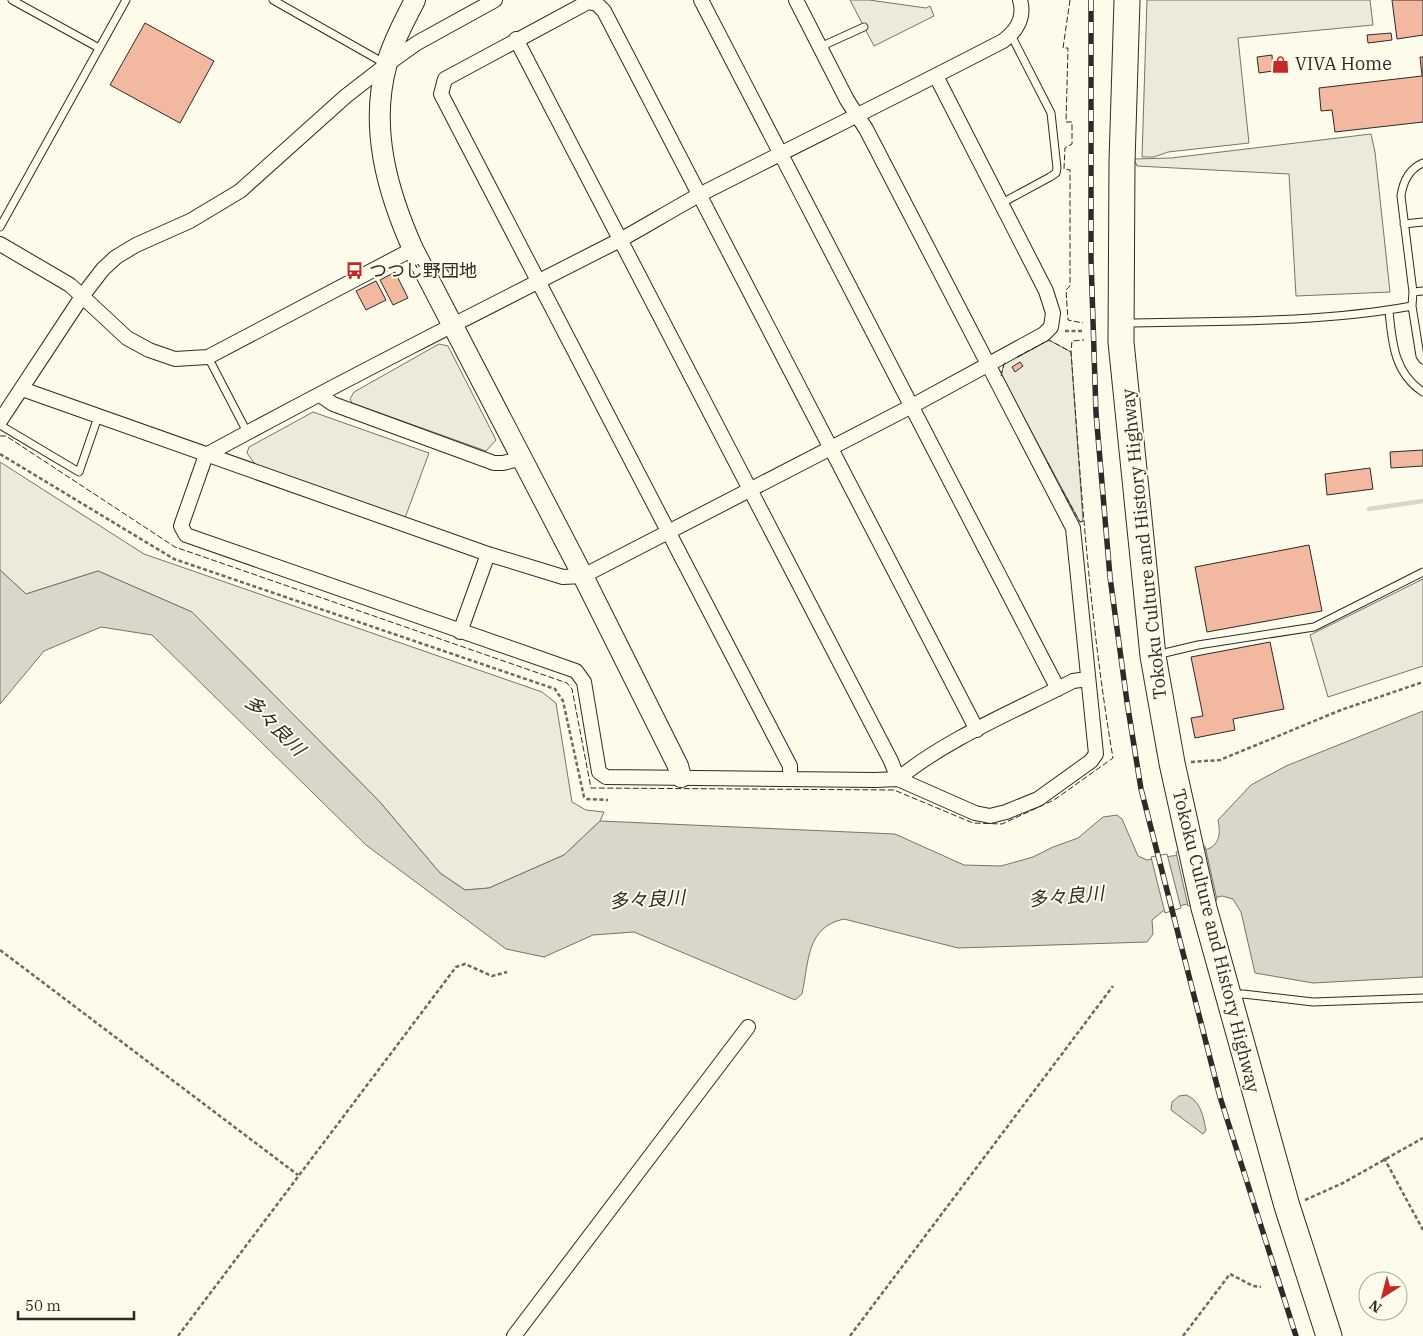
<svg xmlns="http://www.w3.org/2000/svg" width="1423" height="1336" viewBox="0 0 1423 1336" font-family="'IBM Plex Serif','Noto Sans JP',serif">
  <rect width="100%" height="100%" fill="#fdfbea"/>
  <path fill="#ecebdb" stroke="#74746e" d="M850,0h19l57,8 4,-2 4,10 -60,30z
    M1371,134l4,18 15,140 -94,4 -7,-122 -152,-8 -3,-7 37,-1z
    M1049,340l22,12 12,169 -3,1 -79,-147 3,-11z
    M439,344l9,2 48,94 -10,11 -134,-48 -2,-4 4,-7z
    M313,412l116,41 -24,65 -150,-54 -8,-11 2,-6z
    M0,462l144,92 398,138 14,11 16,99 14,8 18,2 -4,9 -36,34 -75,33 -24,2 -25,-17 -61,-72 -187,-189 -94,-41 -72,23 -26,-24z"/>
  <path fill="#eceadb" stroke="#74746e" d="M1147,0h223l3,25 -135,13 11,105 -81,9 -14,5h-12z
    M1423,579v87l-95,31 -18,-62z"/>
  <path fill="#d8d7c9" stroke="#74746e" d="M0,570l26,24 72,-23 94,41 187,189 61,72 25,17 24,-2 75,-33 36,-34 295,13 69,31 37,1 32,-9 20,-10 25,-9 25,-21 14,-2 5,4 16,37 9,4c14,-3 53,-7 63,-12 11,-6 10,-18 8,-28l33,-35 35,-19 137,-55v266l-110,6 -58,-10 -14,-61 -8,-13 -11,-3 -39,9 -20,6 -11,9 1,14 -6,8 -189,6 -114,-29c-38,8 -35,43 -42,75l-7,6 -161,-68 -41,3 -49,22 -38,-8 -140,-104 -214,-210 -51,-8 -57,24 -44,53z
    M1186,1095c15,6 17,21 20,35l-3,4 -32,-24 1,-8 7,-6z"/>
  <path fill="#fdfbea" stroke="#74746e" d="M1205,846l12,54 -29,6 -12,-54z
    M1167,854l14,54 -16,5 -14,-56z"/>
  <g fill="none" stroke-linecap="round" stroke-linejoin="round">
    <path stroke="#d8d7c9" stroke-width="4.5" d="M1369,509l54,-8"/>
  </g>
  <path fill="#f2b8a0" stroke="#2b2b2b" d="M1392,0h31v35l-26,4z
    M145,23l69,38 -34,62 -70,-38z
    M1391,33l1,7 -24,3 -1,-8z
    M1272,55l1,16 -14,2 -2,-16z
    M1420,57h3v65l-88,10 -3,-22 -11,1 -2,-23 103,-12z
    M395,272l13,26 -15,7 -13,-25z
    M376,281l10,19 -20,10 -10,-19z
    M1020,362l3,4 -8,6 -3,-5z
    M1423,450v16l-32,2 -1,-16z
    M1370,468l3,21 -46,6 -2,-21z
    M1309,545l13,66 -115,21 -12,-65z
    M1270,642l14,67 -51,10 2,11 -40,8 -4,-20 12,-2 -12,-59z"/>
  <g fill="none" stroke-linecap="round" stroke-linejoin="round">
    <defs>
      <path id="lane" d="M12,0l87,48
        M273,0l111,63
        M820,47l44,-20
        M1423,163c-14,6 -20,19 -22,33l12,96 -1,14 8,50 3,4
        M1002,203l48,-26 6,-4 1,-5 -6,-55 -40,-78
        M1404,224l19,-2
        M0,227l126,-227
        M1413,292l10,-1
        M1389,311c3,31 5,62 34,81
        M1126,323c95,-2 193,0 286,-17
        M208,357l39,75
        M0,425l79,47 19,-55
        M1156,655l42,-10 116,-18 109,-55
        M1231,995l12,-1 70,8 110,-4"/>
      <path id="street" d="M701,0l357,689
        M796,0l51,100 19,29 207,399 23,226 -5,7 -53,38 -32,13 -16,4 -15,-3 -77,-34 -23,1 -269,-3 -7,-5 -15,-90 -8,-11 -390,-136 -5,-9 25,-71c136,-74 274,-144 412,-214 28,-15 55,-32 83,-47 100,-51 202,-101 302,-153 14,-10 22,-24 17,-41
        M516,39l375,722 7,18c48,-40 119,-69 175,-98l15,-2
        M0,244l70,41 57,53 22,12 26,9 33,-2 205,-108
        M22,389l466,165 75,23 20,-1 329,-170 132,-72 7,-7 2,-14 -7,-22 -110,-215
        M320,395l13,9 161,59h9l19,-5
        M0,421l83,-126 20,-26 13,-12 20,-12 54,-24 50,-30 106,-95 40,-31 31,-22 78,-43
        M460,632l28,-78
        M790,779v-13l-349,-672 4,-15 143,-77 9,2 7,7 373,719
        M514,1336l234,-309"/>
      <path id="secondary" d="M415,0c-10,20 -22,41 -28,63 -18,64 0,128 26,186l170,327 95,190 3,11"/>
      <path id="highway" d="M1127,0l-5,162 -1,180 32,314 19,107 32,145 83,298 42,130"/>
    </defs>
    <use href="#lane" stroke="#2b2b2b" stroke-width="9"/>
    <use href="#street" stroke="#2b2b2b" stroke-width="16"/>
    <use href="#secondary" stroke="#2b2b2b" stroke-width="22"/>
    <use href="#highway" stroke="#2b2b2b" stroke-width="27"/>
    <path stroke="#6a6964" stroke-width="2.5" stroke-dasharray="4 2.5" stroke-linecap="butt" d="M1065,331h18
      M0,454l174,105 381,130 8,12 21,96 3,2 21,1
      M1191,762l29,-2 121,-50 82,-28
      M0,950l298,225
      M1384,1158l39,72
      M1305,1200l38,-17 80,-45
      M178,1336l278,-369 9,-3 27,12 15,-4
      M850,1336l263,-350
      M1183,1336l47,-62 23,12 8,1"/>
    <use href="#lane" stroke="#fdfbea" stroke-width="7"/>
    <use href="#street" stroke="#fdfbea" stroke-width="14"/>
    <use href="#secondary" stroke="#fdfbea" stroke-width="20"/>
    <use href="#highway" stroke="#fdfbea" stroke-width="25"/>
    <defs>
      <path id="rail" d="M1091,0v259l5,154 14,164 17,125 14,87 79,308 76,239"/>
    </defs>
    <use href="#rail" stroke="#2b2b2b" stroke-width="5.5"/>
    <use href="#rail" stroke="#fdfbea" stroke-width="4" stroke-dasharray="11" stroke-linecap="butt"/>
    <path stroke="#2b2b2b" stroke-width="1" stroke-dasharray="6 2.5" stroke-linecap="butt" d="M1070,0l-7,48h5l-2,74h6v22l-7,4 -1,21 6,1v116l-4,4 2,30 15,3
      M1017,357l32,-17 22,12
      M1001,376l3,-12 4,-2
      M0,436h6l169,111 392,136 5,6 19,99 303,2 79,33 29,1 52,-24 59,-42c-23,-134 -32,-270 -42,-406l1,-11 12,-1
      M1048,463l5,10
      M1062,490l18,32 3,-1"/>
  </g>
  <defs>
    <symbol id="shop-bare" viewBox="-9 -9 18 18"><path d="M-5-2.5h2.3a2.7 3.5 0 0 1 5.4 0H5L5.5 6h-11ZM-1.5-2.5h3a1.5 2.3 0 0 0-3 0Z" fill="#c62828" stroke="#fdfbea" stroke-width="2.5" paint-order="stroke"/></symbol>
    <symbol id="bus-bare" viewBox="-9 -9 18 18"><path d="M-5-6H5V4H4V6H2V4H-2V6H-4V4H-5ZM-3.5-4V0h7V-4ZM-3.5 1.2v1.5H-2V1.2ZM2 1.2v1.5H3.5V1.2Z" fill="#c62828" stroke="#fdfbea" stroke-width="2.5" paint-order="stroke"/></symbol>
  </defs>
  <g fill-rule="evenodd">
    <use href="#shop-bare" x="1268" y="52" width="25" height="25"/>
    <use href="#bus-bare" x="342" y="258" width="25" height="25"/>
  </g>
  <g text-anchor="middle" stroke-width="4" stroke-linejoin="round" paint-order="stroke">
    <g font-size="18" fill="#2b2b2b" stroke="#fdfbea" text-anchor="start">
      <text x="1295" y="70">VIVA Home</text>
      <text x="369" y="277">つつじ野団地</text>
    </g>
    <g font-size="18" fill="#2b2b2b" stroke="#fdfbea">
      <text transform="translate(1144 544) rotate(-96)" y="6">Tokoku Culture and History Highway</text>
      <text transform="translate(1216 941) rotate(76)" y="6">Tokoku Culture and History Highway</text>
    </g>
    <g font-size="19" font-style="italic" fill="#2b2b2b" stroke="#fdfbea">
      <text transform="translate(275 725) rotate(45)" y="7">多々良川</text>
      <text transform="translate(1066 896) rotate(-5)" y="7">多々良川</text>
      <text transform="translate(647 899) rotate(-3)" y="7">多々良川</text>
    </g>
  </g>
  <g transform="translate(1383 1296) rotate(216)"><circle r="24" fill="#fdfbea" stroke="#a9a89e"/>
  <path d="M0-4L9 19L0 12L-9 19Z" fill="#c62828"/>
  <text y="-8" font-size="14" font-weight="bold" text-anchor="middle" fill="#2b2b2b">N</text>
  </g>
  <path d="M18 1311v8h116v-8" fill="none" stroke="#2b2b2b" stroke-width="2.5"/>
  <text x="25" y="1311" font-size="15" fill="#2b2b2b" stroke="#fdfbea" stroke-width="4" paint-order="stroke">50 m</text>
</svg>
